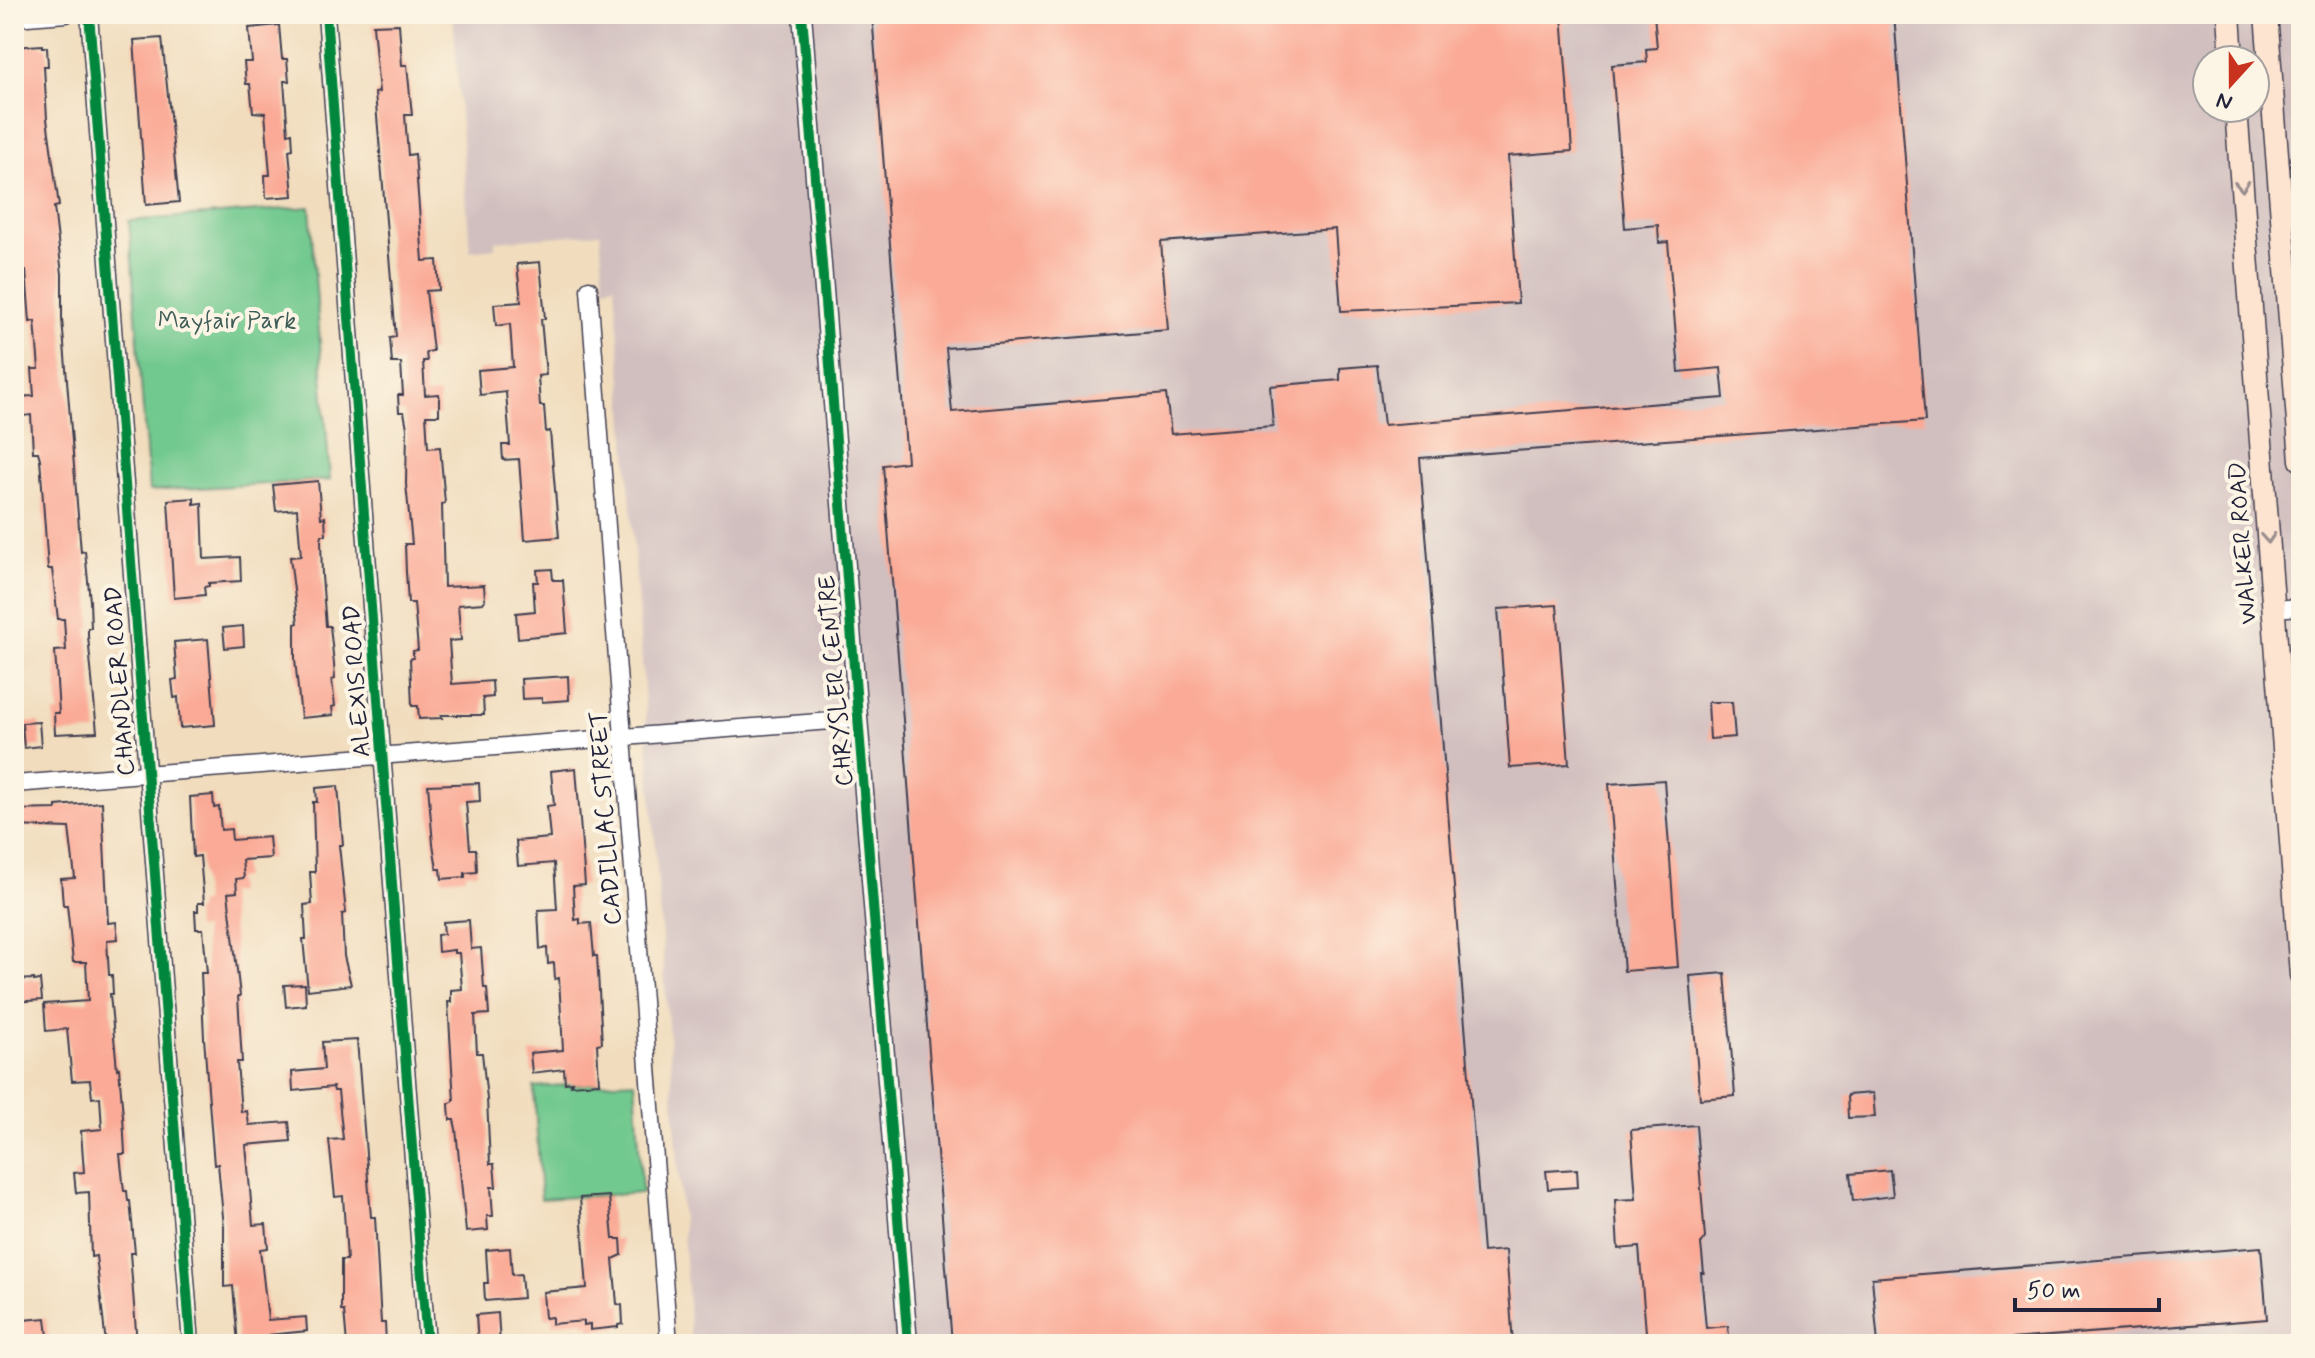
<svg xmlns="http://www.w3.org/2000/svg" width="2315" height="1358" viewBox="0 0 2315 1358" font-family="Mynerve,sans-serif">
  <rect width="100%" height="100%" fill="#fcf5e5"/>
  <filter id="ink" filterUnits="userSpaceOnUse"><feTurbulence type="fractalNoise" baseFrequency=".0125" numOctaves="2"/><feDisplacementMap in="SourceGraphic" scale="16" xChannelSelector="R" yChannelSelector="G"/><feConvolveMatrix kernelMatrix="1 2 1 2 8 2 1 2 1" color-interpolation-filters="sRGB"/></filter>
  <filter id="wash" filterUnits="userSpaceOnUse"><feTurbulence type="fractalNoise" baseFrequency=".006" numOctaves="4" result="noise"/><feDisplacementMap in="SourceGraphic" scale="32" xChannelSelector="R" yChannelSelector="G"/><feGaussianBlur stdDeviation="1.8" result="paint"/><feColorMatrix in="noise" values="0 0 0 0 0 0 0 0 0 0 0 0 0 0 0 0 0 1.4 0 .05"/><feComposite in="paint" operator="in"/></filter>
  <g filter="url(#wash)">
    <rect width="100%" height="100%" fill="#f1ddbe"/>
    <path fill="#d1bfbf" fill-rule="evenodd" d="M453,14h1848v1330h-1610l-76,-1059 -11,2 -4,-54 -105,8v7l-25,3zM2207,60h48v48h-48z"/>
    <path fill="#72c98f" stroke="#4a7665" stroke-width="2" d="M310,207l20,273 -181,11 -20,-270z
      M635,1081l7,112 -101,6 -7,-112z"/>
    <g id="blocks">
      <path fill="#faaa96" d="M872,14h690l10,137 -64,5 10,147 -177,8 -6,-82 -174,13 7,88 -222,18 6,64 214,-18 5,40 102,-8 -3,-40 70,-6v-12l37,-3 7,60 340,-27 -3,-30 -42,4 -11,-130 -9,1 -1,-18 -33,3 -13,-163 35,-3 -1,-13 11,-1 -3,-34h240l31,407 -505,37 63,794 23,-2 7,94h-561l-69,-879 24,-3z
        M399,24l3,41h5l5,50h-7l3,40 7,-1 8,107 14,-1 2,30 -13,1 7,60 -7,1 1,9h-4l2,34 14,-1v21h-13l2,33 12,-1 5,56 -3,1 2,83 40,-2 1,15 -2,3 -25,2 3,35 -12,1 3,43 40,-3 1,16 -10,1 1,17h-43l1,3 -23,1 -1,-13h-6l-2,-47 3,-1v-7l5,-1 -4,-47h-6l-2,-31 -1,-28h7l-6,-60 1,-56 -3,-16h-5l-1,-17h5l-2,-32h-9l-2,-25 6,-1 -21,-244 4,-1 -6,-67z
        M279,25l3,34h5l2,22h-5l4,53 4,-1 1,16 -4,1 4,46 -27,2 -1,-23h5l-5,-62 -12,-1 -3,-28h-4l-2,-22h8l-3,-34z
        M162,38l17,164 -33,3 -12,-165z
        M42,45v2h5l1,19h-4l3,53 12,87 -5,1 8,67v45l19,233 4,-1 5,50 1,27h-3v8l9,96 -42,2 -1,-21h5l-4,-62 11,-1 -2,-31h-6l-6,-50h-4l-8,-110 -2,-7h-5l-2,-37 -17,2v-20l20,-1 -2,-27h7l-4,-48 -5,1 -4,-51 -12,1v-16l4,-1 -2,-33h6l-8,-64v-36h2l-2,-75z
        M540,262l5,57h-4l5,56 -8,1 2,30h4l2,26 4,-1 9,106 -34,3 -6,-81 -16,1 -1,-15h8l-4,-53 -26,3 -2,-25 35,-3 -3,-43 -14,2 -2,-22 27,-2 -4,-38z
        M318,481l3,37 4,-1 1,18h-4l-1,5 1,36 4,50h4l4,38 1,15 -3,1 3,26 -3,1 1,8 -32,3 -6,-59v-35l3,-1 -8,-66 11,-1 -4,-47 -21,2 -3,-26z
        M194,498v6l8,-1 2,56 36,-2 1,24 -32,2v3l-5,1 1,8 -31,3 -6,-98z
        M552,569l1,11h10l4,53 -49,5 -2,-25 19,-2 -2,-29h5l-1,-12z
        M1557,605l12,159 -59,4 -12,-159z
        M243,626l1,20 -19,2 -2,-20z
        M208,639l7,86 -35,3 -2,-31 -4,1 -2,-18 5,-1 -3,-37z
        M568,676l1,24 -27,2v-4l-20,1 -1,-20z
        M1708,702h24l3,35 -25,2z
        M39,722l2,24 -17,2 -2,-25z
        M576,768l9,117 -12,1 2,34 5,-1v5l11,-1 3,33h3l5,87 -5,1 2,39 -28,2 1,-3 -7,1 -1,-14 -32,4 -2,-20 33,-3 -4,-72 -4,1 -1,-16 -6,1 -1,-16 -7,1 -2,-39 19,-1 -3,-46 -36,3 -2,-25 34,-3 -3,-32 7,-1 -3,-34z
        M1664,780l14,187 -54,4 -15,-187z
        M479,783l1,18 -14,1 4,47h6l1,23 -12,1v4l-23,2 -1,-10h-4l-4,-25 -5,-59z
        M338,786l5,59h-4l7,68 -4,1 2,42 7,29 -43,5 -5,-51h3l-2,-34 8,-1 -2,-32h5l-2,-70h4l-1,-14z
        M213,795l1,13 5,-1 2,23 10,-1 1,11 37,-3 2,21 -29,2 2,18 -8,1 1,13 -9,1 12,103h-2l4,66h-5l4,50 6,-1 2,14 40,-3 2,19 -45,4 4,45 3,35 13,-1 2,24 -8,1 8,71 38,-3 1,14 -38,4 1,7 -29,2h-3l-5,-58 -9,1v-60l-6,-63 -4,1 -10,-127 -3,-65h6l-4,-44h-7l-1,-18h3v-8h6l-4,-47 -7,1 -3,-60z
        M102,802l6,121 8,-1 2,17 -11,1 2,35h3l1,19h-3l7,75 2,-1 4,48 2,38h-5l4,37h3l1,10h2l5,52h-5l7,91h-31l-10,-88 -5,1 -2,-65 -13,1 -2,-20 10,-1 -3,-41 21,-2 -2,-32 -8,1 -2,-18 -18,1 -5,-52 -21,2 -2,-27 44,-3 -2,-39h-13l-6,-57h-4l-2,-26 14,-1 -6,-50 -55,-2v-16l42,-1v-3z
        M469,920l2,29 10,-1 3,40h3l2,26 -14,1 2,38h5l5,46 3,65h4l2,23h-5l2,29h-6l1,14 -22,2 -10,-103 -2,-9h-4l-1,-16 5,-3 -6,-99h3v-12l11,-1 -3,-36h-5v-3l-16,2 -1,-17 7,-1 -1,-12z
        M1725,973l10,123 -35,3 -10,-123z
        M34,979v2l6,-1 2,20 -28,2v-22z
        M305,984l1,21 -20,2 -2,-22z
        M357,1040l14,177h4l6,106h4l1,19 -5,2h-34l-3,-33h-3v-51h6l-4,-64 -8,1 -6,-57 14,-1 -5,-48h-4l-1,-4 -40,4 -1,-19 32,-3 -2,-27z
        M1873,1093l2,24 -27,1 -1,-23z
        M1696,1125l9,113 -4,6 3,29h-3l5,55 22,-2 2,18h-83l-8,-97 -21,2 -3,-49 21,-1 -5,-69z
        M1577,1169l1,18 -30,2 -2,-18z
        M1890,1170l3,26 -40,5 -3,-27z
        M609,1196l4,43h8l1,16 -9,4 4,45 5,1 1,19 -5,1v2l-28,3v-6l-6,1v-4l-32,3v-7l-7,1 -2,-26 44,-4 -7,-90z
        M2261,1247l6,72 -319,25h-70l-6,-66z
        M510,1248l2,27 9,-1 2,24 -38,3 -1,-18h4l-2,-33z
        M498,1313l2,31h-22l-2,-29z
        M46,1318l2,19 -24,2 -1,-19z"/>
    </g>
  </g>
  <g filter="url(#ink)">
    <use href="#blocks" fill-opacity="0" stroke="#413e4f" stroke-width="2"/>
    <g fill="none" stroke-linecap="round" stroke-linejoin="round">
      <defs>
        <path id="minor" d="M89,14l102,1330
          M326,14l101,1330
          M14,18l52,-4
          M589,289l80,1055
          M2274,609l27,-2
          M14,784l844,-65"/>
        <path id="tertiary" d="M802,14l106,1330"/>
        <path id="secondary" d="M2229,14l3,46
          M2266,14l35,446
          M2236,108l65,867"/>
      </defs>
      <use href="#minor" stroke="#413e4f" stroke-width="19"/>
      <use href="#tertiary" stroke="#413e4f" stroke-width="21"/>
      <use href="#secondary" stroke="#413e4f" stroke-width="25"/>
      <use href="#minor" stroke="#fff" stroke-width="16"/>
      <use href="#tertiary" stroke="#fff" stroke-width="18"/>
      <use href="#secondary" stroke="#fde4d1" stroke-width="22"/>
      <defs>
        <path id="cycleway" d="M89,14l102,1330
          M326,14l101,1330
          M802,14l106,1330"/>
      </defs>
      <use href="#cycleway" stroke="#fcf5e5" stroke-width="15"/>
      <use href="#cycleway" stroke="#00873e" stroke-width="10"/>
    </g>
    <defs><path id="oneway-chevron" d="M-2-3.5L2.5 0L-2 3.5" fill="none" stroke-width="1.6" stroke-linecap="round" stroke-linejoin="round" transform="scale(2)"/></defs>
    <g stroke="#9a8d8e">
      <use href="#oneway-chevron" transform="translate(2242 186) rotate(86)"/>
      <use href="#oneway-chevron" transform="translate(2268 538) rotate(86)"/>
    </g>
  </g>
  <g text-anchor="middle" stroke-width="8" stroke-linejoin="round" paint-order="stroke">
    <g font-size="24" fill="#3e5c58" stroke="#fcf5e5">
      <text x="227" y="328">Mayfair Park</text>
    </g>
    <g font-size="24" fill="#22223b" stroke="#fcf5e5">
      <text transform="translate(2242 543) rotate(-94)" y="8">WALKER ROAD</text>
      <text transform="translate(119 681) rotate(-94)" y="8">CHANDLER ROAD</text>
      <text transform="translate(356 681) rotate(-94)" y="8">ALEXIS ROAD</text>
      <text transform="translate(835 681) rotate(-95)" y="8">CHRYSLER CENTRE</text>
      <text transform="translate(605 818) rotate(-94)" y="8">CADILLAC STREET</text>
    </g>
  </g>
  <rect width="2315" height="1358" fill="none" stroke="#fcf5e5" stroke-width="48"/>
  <g transform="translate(2231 84) rotate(201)"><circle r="38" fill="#fcf5e5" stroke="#a5a1a1" stroke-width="2"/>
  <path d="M0-6L14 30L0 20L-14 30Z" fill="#c8321e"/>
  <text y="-12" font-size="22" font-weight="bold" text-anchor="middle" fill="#22223b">N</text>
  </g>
  <path d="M2015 1298v12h144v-12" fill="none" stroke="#22223b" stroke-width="4"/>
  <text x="2027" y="1298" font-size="24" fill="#22223b" stroke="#fcf5e5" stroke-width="6" paint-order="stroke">50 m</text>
</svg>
